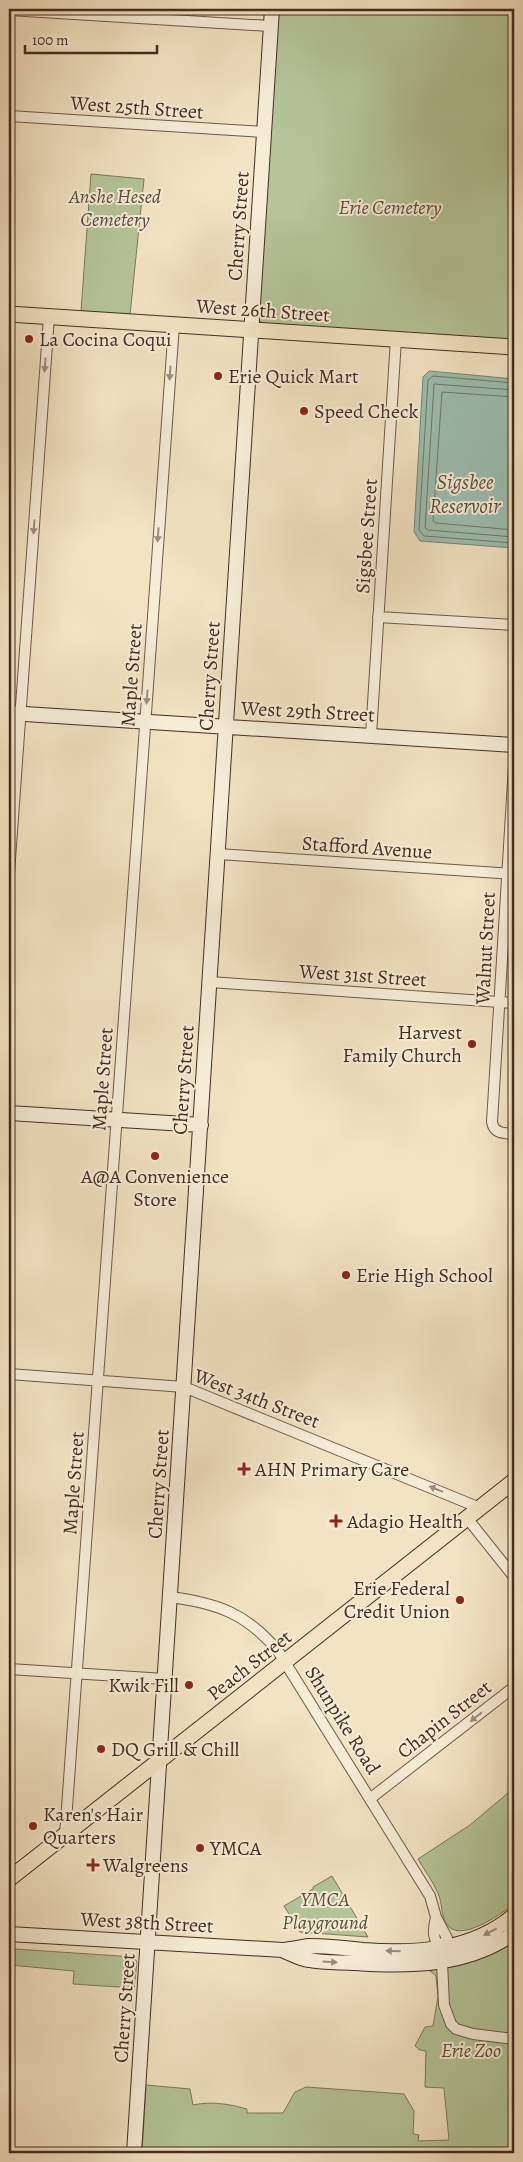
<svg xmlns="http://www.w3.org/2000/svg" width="523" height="2162" viewBox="0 0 523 2162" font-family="Alegreya,serif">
  <rect width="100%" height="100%" fill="#f2e3c2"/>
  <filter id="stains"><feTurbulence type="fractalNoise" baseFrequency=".004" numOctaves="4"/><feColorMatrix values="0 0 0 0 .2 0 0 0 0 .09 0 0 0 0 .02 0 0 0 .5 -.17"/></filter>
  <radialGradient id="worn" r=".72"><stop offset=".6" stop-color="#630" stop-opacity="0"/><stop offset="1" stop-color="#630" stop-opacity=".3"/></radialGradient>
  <path fill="#b4c598" stroke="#7c795c" d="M278,9h236v331l-248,-16 -7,-3 -2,-5z
    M91,174l53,5 -14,136 -49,-4z
    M514,1788v116c-13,10 -56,41 -68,19 -5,-9 -4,-21 -8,-30 -5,-12 -14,-23 -20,-34l52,-34z
    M332,1876l36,61 -68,-5 -16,-26 29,-17v-2z
    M514,1939v214h-372l4,-68 44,4 3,16c19,-4 36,-1 54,4v4h36l12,-21 11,-5 98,7 10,17 -1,23 6,1 -1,6 31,-1 -5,-52 -19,-1 1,-36 -6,-1 -5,-4 10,-19 8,-1 5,-29 -2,-21 -7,-6 28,-7z
    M15,1949l119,8 3,5 -3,26 -61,-4 1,-13 -64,-6 2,-14z"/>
  <path fill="#9cbeaf" stroke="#798476" d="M429,371l85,8v169l-94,-7 -6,-9 9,-155z"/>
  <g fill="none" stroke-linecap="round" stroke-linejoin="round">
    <path stroke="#707668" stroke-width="1" d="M514,383l-81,-7 -5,4 -9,150 5,6 90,7
      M514,390l-80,-6 -9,144 3,2 86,7
      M514,397l-72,-5 -9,129 3,2 78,7"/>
    <defs>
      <path id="street" d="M9,10l261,16
        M9,116l255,16
        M378,617l136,8
        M371,735l25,-396
        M514,765l-22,357c2,12 12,11 22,12
        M218,854l296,20
        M9,873l40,-556
        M210,982l304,21
        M9,1374l175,13 296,121
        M467,1518l47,59
        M170,1597c48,6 77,17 108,54l152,245 6,21 11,21 -6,10 1,14 2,43 7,19 5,5 17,5 41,5
        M9,1669l156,10
        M371,1798l143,-111
        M65,1835l109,-1510
        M436,1917c-3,12 -4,23 5,31"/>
      <path id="secondary" d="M9,713l505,32
        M9,1113l192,12
        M9,1934l274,16c9,-1 18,-3 26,-4 18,0 36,2 54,4 52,4 109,1 151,-35
        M284,1951c8,3 16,8 25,9 15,3 31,2 46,3 55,4 113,3 159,-30
        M134,2153l138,-2144"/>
      <path id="primary" d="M9,314l505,33
        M9,1879l505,-398"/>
    </defs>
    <use href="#street" stroke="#705a49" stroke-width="12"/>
    <use href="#secondary" stroke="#442d21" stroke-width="16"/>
    <use href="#primary" stroke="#442d21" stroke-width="17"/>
    <use href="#street" stroke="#f7edd7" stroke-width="10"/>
    <use href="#secondary" stroke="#f7edd7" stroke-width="14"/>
    <use href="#primary" stroke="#f2e3c2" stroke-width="15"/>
  </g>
  <defs><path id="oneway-solid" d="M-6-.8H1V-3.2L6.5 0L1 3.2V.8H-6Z" transform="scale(1.25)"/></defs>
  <g fill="#9e8d7c">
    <use href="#oneway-solid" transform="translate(45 365) rotate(94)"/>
    <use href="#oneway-solid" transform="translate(170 373) rotate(94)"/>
    <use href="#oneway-solid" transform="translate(34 527) rotate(94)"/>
    <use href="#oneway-solid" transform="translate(158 535) rotate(94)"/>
    <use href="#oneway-solid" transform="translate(147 697) rotate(94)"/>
    <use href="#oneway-solid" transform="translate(436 1489) rotate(-158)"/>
    <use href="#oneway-solid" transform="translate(476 1717) rotate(142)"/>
    <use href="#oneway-solid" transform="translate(490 1932) rotate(152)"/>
    <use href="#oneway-solid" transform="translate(393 1951) rotate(-179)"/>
    <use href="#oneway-solid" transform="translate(330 1962) rotate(4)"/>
  </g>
  <g fill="#8f2418" stroke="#f7edd7" stroke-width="2">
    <circle cx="29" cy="339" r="5"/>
    <circle cx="218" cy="376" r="5"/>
    <circle cx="304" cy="411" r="5"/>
    <circle cx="472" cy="1044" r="5"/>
    <circle cx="155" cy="1156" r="5"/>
    <circle cx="346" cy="1275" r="5"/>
    <path d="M241.5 1461.5h5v5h5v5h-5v5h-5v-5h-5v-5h5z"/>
    <path d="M333.5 1513.5h5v5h5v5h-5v5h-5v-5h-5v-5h5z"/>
    <circle cx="460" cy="1600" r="5"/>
    <circle cx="189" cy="1685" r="5"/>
    <circle cx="101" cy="1749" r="5"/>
    <circle cx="33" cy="1826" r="5"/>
    <circle cx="200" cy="1848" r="5"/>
    <path d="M90.5 1857.5h5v5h5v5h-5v5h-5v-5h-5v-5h5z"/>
  </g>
  <g text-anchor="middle" stroke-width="4" stroke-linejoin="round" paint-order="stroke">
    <g font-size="20" fill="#442d21" stroke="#f7edd7">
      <text transform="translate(137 107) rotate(4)" y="7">West 25th Street</text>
      <text transform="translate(238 226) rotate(-86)" y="7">Cherry Street</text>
      <text transform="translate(263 310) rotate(4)" y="7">West 26th Street</text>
      <text transform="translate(366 536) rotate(-86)" y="7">Sigsbee Street</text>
      <text transform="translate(131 675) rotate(-86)" y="7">Maple Street</text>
      <text transform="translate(209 676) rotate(-86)" y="7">Cherry Street</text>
      <text transform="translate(308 711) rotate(3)" y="7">West 29th Street</text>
      <text transform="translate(367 847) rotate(4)" y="7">Stafford Avenue</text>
      <text transform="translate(485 948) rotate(-87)" y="7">Walnut Street</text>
      <text transform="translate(363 975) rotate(4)" y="7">West 31st Street</text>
      <text transform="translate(102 1079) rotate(-86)" y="7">Maple Street</text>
      <text transform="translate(183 1080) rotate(-86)" y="7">Cherry Street</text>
      <text transform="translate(257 1398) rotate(21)" y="7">West 34th Street</text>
      <text transform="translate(73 1483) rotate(-86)" y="7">Maple Street</text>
      <text transform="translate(158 1484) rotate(-86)" y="7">Cherry Street</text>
      <text transform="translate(249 1665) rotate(-38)" y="7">Peach Street</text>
      <text transform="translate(444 1719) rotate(-38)" y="7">Chapin Street</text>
      <text transform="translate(343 1720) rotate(58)" y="7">Shunpike Road</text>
      <text transform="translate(147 1922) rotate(3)" y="7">West 38th Street</text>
      <text transform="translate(124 2008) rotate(-86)" y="7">Cherry Street</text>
    </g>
    <g font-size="20" font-style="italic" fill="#5a4b39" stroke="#f7edd7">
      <text x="115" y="203">Anshe Hesed<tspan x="115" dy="23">Cemetery</tspan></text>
      <text x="390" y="214">Erie Cemetery</text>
      <text x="325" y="1906">YMCA<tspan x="325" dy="23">Playground</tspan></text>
      <text x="471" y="2057">Erie Zoo</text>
    </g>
    <g font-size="20" fill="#442d21" stroke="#f7edd7" text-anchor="start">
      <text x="39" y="346">La Cocina Coqui</text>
      <text x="228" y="383">Erie Quick Mart</text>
      <text x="314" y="418">Speed Check</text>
      <text x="462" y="1039" text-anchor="end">Harvest<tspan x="462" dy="23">Family Church</tspan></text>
      <text x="155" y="1183" text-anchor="middle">A@A Convenience<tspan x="155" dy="23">Store</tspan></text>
      <text x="356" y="1282">Erie High School</text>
      <text x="255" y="1476">AHN Primary Care</text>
      <text x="347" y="1528">Adagio Health</text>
      <text x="450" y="1595" text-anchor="end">Erie Federal<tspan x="450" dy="23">Credit Union</tspan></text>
      <text x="179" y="1692" text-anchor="end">Kwik Fill</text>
      <text x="111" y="1756">DQ Grill &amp; Chill</text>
      <text x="43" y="1821">Karen's Hair<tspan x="43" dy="23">Quarters</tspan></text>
      <text x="210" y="1855">YMCA</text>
      <text x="103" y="1872">Walgreens</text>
    </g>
    <g font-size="21" font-style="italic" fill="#5a5144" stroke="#f7edd7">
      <text x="465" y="489">Sigsbee<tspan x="465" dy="24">Reservoir</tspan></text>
    </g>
  </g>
  <rect width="523" height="2162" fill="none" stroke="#f2e3c2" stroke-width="30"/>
  <rect x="10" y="10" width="503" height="2142" fill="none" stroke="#442d21" stroke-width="2.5"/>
  <rect x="15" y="15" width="493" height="2132" fill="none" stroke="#442d21"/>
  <path d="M25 45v8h132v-8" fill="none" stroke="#442d21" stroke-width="2.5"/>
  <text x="32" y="45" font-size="15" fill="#442d21" stroke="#f7edd7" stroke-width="4" paint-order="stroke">100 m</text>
  <rect width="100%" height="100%" filter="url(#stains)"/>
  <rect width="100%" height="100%" fill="url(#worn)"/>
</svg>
